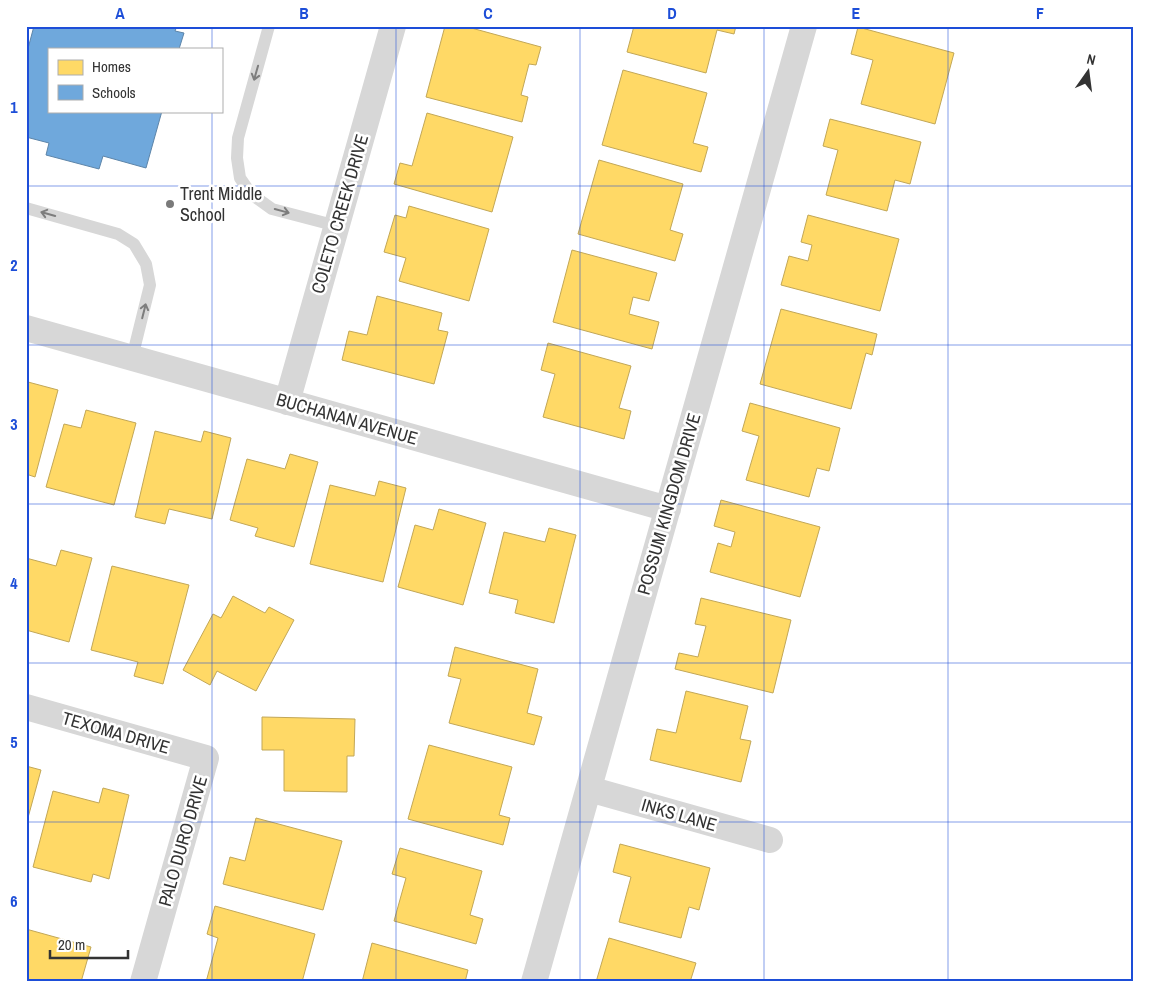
<svg xmlns="http://www.w3.org/2000/svg" width="1160" height="1008" viewBox="0 0 1160 1008" font-family="'Archivo Narrow',sans-serif">
  <rect width="100%" height="100%" fill="#fff"/>
  <path fill="#ffd966" stroke="#c2a757" d="M445,26h19l77,21 -5,18 -7,-1 -8,31 7,2 -6,25 -96,-25z
    M634,26h102l-2,8 -17,-4 -11,43 -79,-21z
    M858,27l96,26 -19,71 -74,-20 12,-44 -22,-6z
    M623,70l84,23 -14,50 15,4 -7,25 -99,-27z
    M427,113l86,24 -21,75 -98,-28 6,-21 12,3z
    M830,119l91,23 -11,42 -15,-4 -8,31 -61,-16 12,-45 -15,-4z
    M599,160l84,24 -13,46 13,4 -8,27 -97,-27z
    M409,206l80,23 -20,72 -70,-20 7,-23 -22,-6 11,-37 11,3z
    M808,215l91,24 -19,72 -99,-26 8,-29 19,5 4,-16 -11,-3z
    M572,250l85,23 -8,28 -16,-4 -4,17 30,8 -7,27 -99,-27z
    M377,296l65,17 -4,17 10,2 -14,52 -92,-24 7,-29 18,4z
    M781,309l96,25 -5,21 -6,-2 -15,56 -91,-25z
    M548,343l83,23 -12,42 12,3 -7,28 -81,-22 12,-43 -14,-4z
    M28,382l30,8 -23,87 -9,-3v-87z
    M750,403l90,25 -11,43 -12,-3 -8,29 -63,-17 13,-44 -17,-5z
    M86,410l50,13 -22,82 -68,-18 18,-63 17,4z
    M155,431l46,11 3,-11 27,7 -19,81 -43,-10 -4,15 -30,-7z
    M290,454l28,8 -24,85 -39,-11 3,-8 -28,-8 17,-61 38,10z
    M379,481l27,7 -23,94 -73,-18 20,-79 45,11z
    M721,500l99,27 -20,70 -90,-25 8,-29 13,4 4,-15 -21,-6z
    M439,509l47,14 -23,82 -65,-18 17,-62 18,5z
    M549,528l27,7 -22,88 -39,-10 3,-13 -29,-7 15,-61 41,10z
    M61,550l31,8 -23,84 -43,-12v-72l30,8z
    M112,566l77,19 -26,99 -29,-8 4,-14 -47,-12z
    M233,596l32,17 4,-6 25,13 -38,71 -39,-20 -7,14 -27,-15 30,-56 8,4z
    M701,598l90,22 -18,73 -98,-24 4,-16 19,4 8,-31 -11,-2z
    M455,647l83,22 -11,44 15,4 -8,28 -85,-22 12,-44 -13,-3z
    M686,691l62,15 -8,33 11,2 -10,41 -91,-22 7,-31 19,4z
    M262,717l93,2 -1,37h-7v36l-63,-1v-41h-22z
    M429,745l83,22 -13,48 11,3 -7,27 -95,-26z
    M26,766l15,4 -15,55z
    M103,788l26,7 -20,84 -16,-5 -2,8 -58,-15 20,-76 46,12z
    M256,818l86,23 -19,69 -100,-26 7,-27 15,4z
    M620,844l90,24 -11,42 -10,-3 -8,31 -62,-16 12,-45 -18,-5z
    M400,848l82,23 -12,44 13,4 -7,25 -82,-23 12,-43 -14,-4z
    M215,906l100,28 -13,48h-96l12,-44 -11,-4z
    M26,929l65,18 -10,35h-55z
    M609,938l87,25 -6,19h-94z
    M372,943l96,27 -3,12h-103z"/>
  <path fill="#6fa8dc" stroke="#5d85a9" d="M34,26h143l-2,5 9,2 -5,16h-130v62h113l-16,57 -43,-12 -4,13 -53,-14 3,-12 -23,-6v-81z"/>
  <g fill="none" stroke-linecap="round" stroke-linejoin="round">
    <path stroke="#d7d7d7" stroke-width="12" d="M269,26l-31,112 -1,20 3,20 11,16 21,15 65,17
      M26,208l92,26 16,10 12,20 4,21 -18,73"/>
    <path stroke="#d7d7d7" stroke-width="26" d="M26,328l642,181
      M287,402l106,-376
      M26,707l180,51 -63,224
      M589,789l181,51
      M534,982l270,-956"/>
  </g>
  <defs><path id="oneway-shaft" d="M-6 0H5M1.5-3L5.5 0L1.5 3" fill="none" stroke-width="1.6" stroke-linecap="round" stroke-linejoin="round" transform="scale(1.25)"/></defs>
  <g stroke="#7d7d7d">
    <use href="#oneway-shaft" transform="translate(256 73) rotate(106)"/>
    <use href="#oneway-shaft" transform="translate(282 211) rotate(15)"/>
    <use href="#oneway-shaft" transform="translate(48 214) rotate(-164)"/>
    <use href="#oneway-shaft" transform="translate(144 311) rotate(-76)"/>
  </g>
  <path fill="none" stroke="#1d4ed8" stroke-width="1" stroke-opacity="0.55" d="M212,26v23M396,26v956M580,26v956M764,26v956M948,26v956M212,111v871M26,186h1108M26,345h1108M26,504h1108M26,663h1108M26,822h1108"/>
  <circle fill="#7a7a7a" stroke="#fff" stroke-width="2" cx="170" cy="204" r="5"/>
  <g text-anchor="middle" stroke-width="5" stroke-linejoin="round" paint-order="stroke">
    <g font-size="18" fill="#333" stroke="#fff" text-anchor="start">
      <text x="180" y="200">Trent Middle<tspan x="180" dy="21">School</tspan></text>
    </g>
    <g font-size="18" fill="#333" stroke="#fff">
      <text transform="translate(340 214) rotate(-74)" y="6">COLETO CREEK DRIVE</text>
      <text transform="translate(347 419) rotate(16)" y="6">BUCHANAN AVENUE</text>
      <text transform="translate(669 504) rotate(-74)" y="6">POSSUM KINGDOM DRIVE</text>
      <text transform="translate(116 733) rotate(16)" y="6">TEXOMA DRIVE</text>
      <text transform="translate(679 815) rotate(16)" y="6">INKS LANE</text>
      <text transform="translate(183 841) rotate(-74)" y="6">PALO DURO DRIVE</text>
    </g>
  </g>
  <rect width="1160" height="1008" fill="none" stroke="#ffffff" stroke-width="55"/>
  <rect x="48" y="48" width="175" height="65" fill="#ffffff" stroke="#adadad"/>
  <rect x="58" y="60" width="25" height="15" fill="#ffd966" stroke="#adadad"/>
  <text x="92" y="72" font-size="15" fill="#333333">Homes</text>
  <rect x="58" y="85" width="25" height="15" fill="#6fa8dc" stroke="#adadad"/>
  <text x="92" y="98" font-size="15" fill="#333333">Schools</text>
  <g transform="translate(1088 72) rotate(14)" stroke="#ffffff" stroke-width="4" paint-order="stroke">
  <path d="M0-4L9 19L0 12L-9 19Z" fill="#333333"/>
  <text y="-8" font-size="14" font-weight="bold" text-anchor="middle" fill="#333333">N</text>
  </g>
  <path d="M50 950v8h78v-8" fill="none" stroke="#333333" stroke-width="2.5"/>
  <text x="58" y="950" font-size="15" fill="#333333" stroke="#ffffff" stroke-width="4" paint-order="stroke">20 m</text>
  <rect x="28" y="28" width="1104" height="952" fill="none" stroke="#1d4ed8" stroke-width="2"/>
  <g font-size="16" text-anchor="middle" font-weight="bold" fill="#1d4ed8">
    <text x="120" y="19">A</text>
    <text x="304" y="19">B</text>
    <text x="488" y="19">C</text>
    <text x="672" y="19">D</text>
    <text x="856" y="19">E</text>
    <text x="1040" y="19">F</text>
    <text x="14" y="113">1</text>
    <text x="14" y="271">2</text>
    <text x="14" y="430">3</text>
    <text x="14" y="589">4</text>
    <text x="14" y="748">5</text>
    <text x="14" y="907">6</text>
  </g>
</svg>
